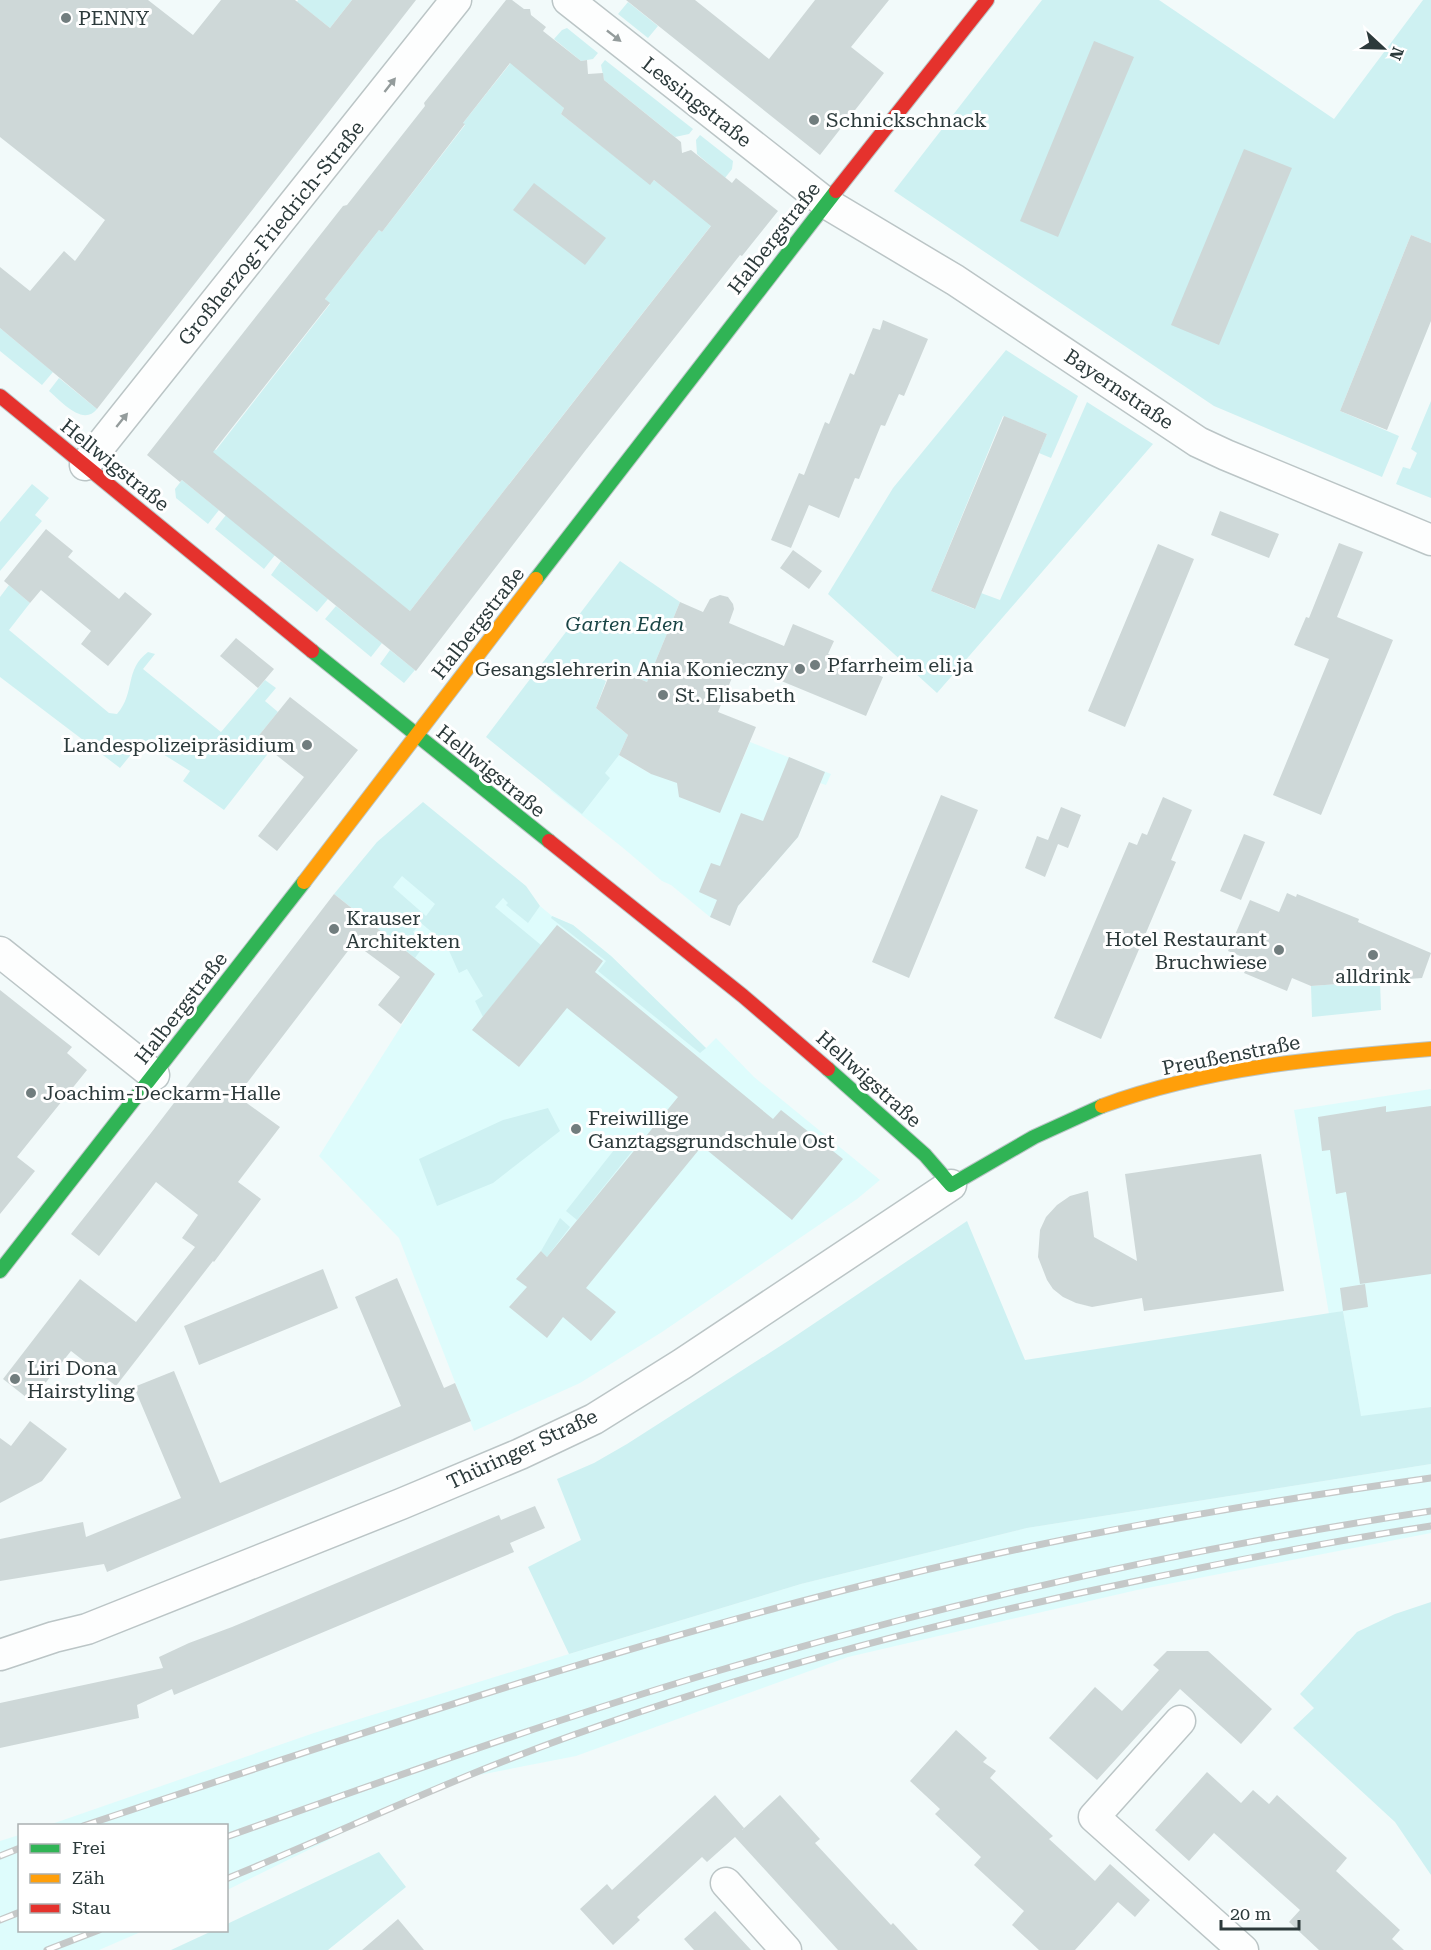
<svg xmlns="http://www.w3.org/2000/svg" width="1431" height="1950" viewBox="0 0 1431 1950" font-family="'Roboto Serif',serif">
  <rect width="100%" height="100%" fill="#f2fafa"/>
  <path fill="#defcfc" d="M750,742l81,32 -5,11 -6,-2 -22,54 -60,69 -8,19 -20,-8 -39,-32 -9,-4 -40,-34 -72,-57 20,-33 49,-2 32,19 89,-8z
    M416,831l114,88 10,-13 12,10 21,9 38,31 95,92 10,-10 38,39 126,103 -23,19 -195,133 -82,51 -106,48 -75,-193 -80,-82 115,-182 -63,-51z
    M1431,1089v318l-70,10 -18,-106 -14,3 -35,-204z
    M1431,1464v69l-294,57 -289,67 -272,99 -128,25 -221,109 -1,-64h-180l268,-93 255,-79 232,-70 226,-56z
    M19,1835l1,95 123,1 -44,19h-99v-109z"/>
  <path fill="#cef1f2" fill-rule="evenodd" d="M298,0h54l-22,28 -33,-26z
    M1042,0h117l175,119 89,-119h8v243l-20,-8 -71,176 59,25 -17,41 -168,-71 -320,-215z
    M628,2l30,24 -10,12 -30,-24z
    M567,28l31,25 -5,6 -12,2 -27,-22 8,-9z
    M520,51l44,57 -3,6 89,70 4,-4 40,32 27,1 -311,398 -188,-135 -12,-30 6,4 114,-146 -5,-5 54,-69 3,2 83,-107 -2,-2z
    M605,60l88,69 -4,5 -14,3 -71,-57 -3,-15z
    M700,135l33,26 -1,8 -7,9 -28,-24 -1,-14z
    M0,328l53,44 -11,13 -42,-34z
    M1006,350l72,46 -27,62 -12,-5 8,-19 -44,-18 -72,175 43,18 7,-16 19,7 87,-198 66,42 -216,249 -109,-99 65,-106z
    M59,378l38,31c-14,18 -36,-8 -48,-18z
    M1431,401v97l-35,-14 7,-17 7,2 7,-16 -6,-4z
    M182,480l37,30 -11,14 -32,-26 -1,-9z
    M32,484l17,14 -14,17 7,6 -42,50v-49z
    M226,515l49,40 -11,14 -49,-40z
    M281,561l47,38 -11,13 -46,-37z
    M620,561l60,41 -33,80 -35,-14 -1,1 -9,-3 -5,11 9,4 -10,27 32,27 -9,20 -14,18 5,5 -28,36 -96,-77z
    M9,585l21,18 -21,27 100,83 8,1c19,-22 7,-44 31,-62l7,2 -12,15 78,63 44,-52 11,8 -11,13 13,11 -22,27 14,12 -46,59 -41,-29 7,-10 -48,-30 -22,27 -120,-91v-80z
    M336,606l46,37 -11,14 -46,-38z
    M390,650l25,20 -11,13 -24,-19z
    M423,802l103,84 14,20 -12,17 -22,-18 2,-2 -5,-5 -8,9 46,38 -58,72 -8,-16 8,-5 -16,-27 -8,4 -13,-29 -25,-21 -8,9 12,12 -10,14 -81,-64 43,-52zM402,876l33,28 -9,12 -33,-29z
    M552,916l21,9 38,31 95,92 -6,5 -102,-82 8,-10 -55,-43z
    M1380,981l1,29 -69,7 -1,-31z
    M548,1108l12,23 -67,52 -56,23 -18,-47 84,-39z
    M625,1136l12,9 -60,75 -11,-9z
    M560,1218l10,9 -23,30 -6,-6z
    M967,1221l58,139 318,-49 18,105 70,-9v57l-404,64 -226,56 -232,70 -41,-87 53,-27 -24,-61 37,-16 33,-19 161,-103z
    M1431,1602v273l-36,-53 -102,-94 21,-20 -14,-14 57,-62 38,-18z
    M379,1852l27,35 -78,63h-157l41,-19 14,-1 1,-6z"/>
  <path fill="#ced8d8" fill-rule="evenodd" d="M0,0h148l45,35 28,-35h74l35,28 22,-28h64l-319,409 -97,-81v-61l30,24 34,-40 11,10 30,-41 -105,-83z
    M506,0h6l12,9h6l1,6 15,12 -3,4 38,30 6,-1 1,14 15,-1 1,7 77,62 1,11 9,-3 41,33 4,-5 42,33 -36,45 -2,-1 -155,196 -169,220 -234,-191 -2,2 -33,-27 196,-249 4,-1 78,-99 -1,-3zM510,63l54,45 -3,6 89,71 4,-5 57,46 -301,385 -197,-159 117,-149 -5,-4 54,-69 3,2 83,-108 -2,-1z
    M626,0h69l74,59 46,-59h74l-38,47 33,26 -64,82z
    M1094,41l40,16 -76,180 -38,-16z
    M1244,149l48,19 -73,177 -48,-20z
    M534,183l72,55 -21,27 -72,-55z
    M1411,235l20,8v78l-44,109 -47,-19z
    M883,320l45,19 -24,57 -5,-2 -14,32 -4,-1 -22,54 -4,-1 -16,40 -30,-13 -18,43 -20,-8 28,-67 5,2 21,-53 4,2 21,-51 4,2 19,-47 7,2z
    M1004,416l43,18 -72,175 -44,-18z
    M1220,511l59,23 -10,24 -58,-23z
    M46,529l27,22 -5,6 51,42 6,-7 27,22 -44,52 -27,-22 10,-13 -50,-41 -11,13 -26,-22z
    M1339,543l24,9 -26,65 56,23 -72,175 -48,-20 56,-136 -35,-14 12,-28 3,1z
    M1158,544l36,15 -69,168 -37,-16z
    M793,550l29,21 -13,18 -29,-21z
    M720,595l8,2 5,7 1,5 -5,14 55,23 9,-22 41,17 -6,13 55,23 -17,39 -128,-53 -20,49 38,15 -36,86 -41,-16 -2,-14 -26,-9 -32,-19 9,-20 -32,-27 16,-40 35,14 33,-80 23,10 7,-13z
    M236,638l38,31 -16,19 -38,-32z
    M290,697l68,53 -81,101 -19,-15 46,-59 -48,-38z
    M789,757l36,15 -27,65 -60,69 -8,20 -20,-9 7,-17 -18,-8 12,-29 9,3 21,-53 22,8z
    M941,795l37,15 -69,168 -37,-16z
    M1163,797l29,13 -21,50 5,2 -75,177 -47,-21 75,-176 8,3 5,-12 5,2z
    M1061,807l20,8 -13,33 -10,-4 -13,33 -20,-9 12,-32 11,4z
    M1244,834l21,8 -24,58 -21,-9z
    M1287,893l9,4 1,-3 62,25 -1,3 73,31 -9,25 -111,8 -19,-8 -5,13 -43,-18 6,-13 -22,-9 22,-51 29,12z
    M334,894l101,80 -34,50 -23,-19 22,-28 -46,-34 -117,153 43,31 -42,55 23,17 -47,63 -1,-1 -97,125 -45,-35 -40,50 -28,-22 77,-100 56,43 59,-75 -13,-9 16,-23 -42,-33 -57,74 -28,-22 80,-101z
    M557,925l46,36 -8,11 178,147 8,-9 62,49 -51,61 -90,-74 -116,142 30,24 -25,29 -28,-24 -16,21 -38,-31 18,-20 -11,-8 25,-28 6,6 131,-160 -111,-89 -48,59 -47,-37z
    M0,990l72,57 -5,6 20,17 -70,87 18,14 -35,43z
    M1386,1106v6l45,-6v168l-71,10 -14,-92 -10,2 -6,-44 -8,1 -4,-34z
    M1261,1154l23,137 -140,20 -2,-13 -50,9 -16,-4 -13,-6 -10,-8 -6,-9 -9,-23 2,-27 6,-13 11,-12 13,-9 18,-5 6,46 43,24 -12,-87z
    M323,1269l15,39 -139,57 -15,-39z
    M397,1278l47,110 11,-5 16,38 -364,151 -3,-8 -104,17v-42l83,-17 3,15 95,-39 -47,-111 40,-16 46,112 181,-77 -46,-109z
    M1365,1284l3,23 -25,4 -3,-23z
    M30,1421l37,28 -25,32 -42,22v-65l11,8z
    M535,1506l10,22 -35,15 4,9 -340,143 -2,-6 -35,16 2,13 -139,30v-45l163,-35 -4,-11 30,-14 43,-16 267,-112 2,5z
    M1167,1651h41l64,58 -31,35 -61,-55 -83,91 -48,-42 46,-51 27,24 37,-41 -6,-5z
    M956,1730l31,28 -4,4 13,9 -6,7 63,58 -4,3 46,42 15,-17 40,36 -15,17 -17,-15 -43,48h-36l-27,-25 12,-14 -50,-46 7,-8 -46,-43 5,-5 -30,-28z
    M1207,1772l34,31 12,-13 16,14 8,-9 70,63 -11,13 64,59 -8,9 12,11h-85l-30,-28 11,-12 -86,-77 -25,28 -34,-31z
    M715,1795l29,33 -2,2 38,-35 40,44 -5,4 76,82 2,-2 25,27h-80l-103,-113 -28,25 -5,-5 -65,60 3,3 -27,25 -33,-36 27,-25 5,6z
    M715,1911l36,39h-57l-10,-11z
    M398,1919l26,31h-62z"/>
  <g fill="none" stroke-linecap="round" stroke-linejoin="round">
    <defs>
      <path id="street" d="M568,0l258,203 129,77 243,162 28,13 205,85
        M85,465l371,-465
        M0,952l154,123
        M0,1655l54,-18 33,-8 314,-125 119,-50 74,-35 88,-55 269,-179
        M1180,1721l-86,96 149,133
        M726,1883l60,67"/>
      <path id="fast" d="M536,579l300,-388
        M312,651l237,190
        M828,1069l97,86 26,30 83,-48 68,-31
        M0,1271l304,-389"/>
      <path id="slow" d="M304,882l232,-303
        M1102,1106c106,-39 217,-48 329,-57"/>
      <path id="jam" d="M836,191l151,-191
        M0,396l312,255
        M549,841l194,155 85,73"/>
    </defs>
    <use href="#street" stroke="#bbc5c6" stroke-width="33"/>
    <use href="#fast" stroke="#bbc5c6" stroke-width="16"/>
    <use href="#slow" stroke="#bbc5c6" stroke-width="16"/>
    <use href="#jam" stroke="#bbc5c6" stroke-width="16"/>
    <use href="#street" stroke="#fdfefe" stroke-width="30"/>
    <use href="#fast" stroke="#30b455" stroke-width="14"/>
    <use href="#slow" stroke="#ff9f0a" stroke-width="14"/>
    <use href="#jam" stroke="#e5322d" stroke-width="14"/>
    <defs>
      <path id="rail" d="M83,1826c271,-90 541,-183 818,-250 174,-43 352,-73 530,-98
        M226,1837c162,-58 324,-116 488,-165 235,-70 475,-124 717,-161
        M0,1856l20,-8
        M226,1879c96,-39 190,-84 286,-121 199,-77 412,-133 620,-176 100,-21 199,-41 299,-56
        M0,1920l20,-8
        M47,1950l52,-20"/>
    </defs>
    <use href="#rail" stroke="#c5c8c8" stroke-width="7"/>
    <use href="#rail" stroke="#fff" stroke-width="4.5" stroke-dasharray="14" stroke-linecap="butt"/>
  </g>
  <defs><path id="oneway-solid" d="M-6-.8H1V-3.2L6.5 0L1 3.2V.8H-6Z" transform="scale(1.5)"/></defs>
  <g fill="#949c9c">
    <use href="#oneway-solid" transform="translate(614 36) rotate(38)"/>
    <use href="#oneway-solid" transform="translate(390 85) rotate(-52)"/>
    <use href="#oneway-solid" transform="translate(122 420) rotate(-51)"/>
  </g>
  <g fill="#717d7e" stroke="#fff" stroke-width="2">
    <circle cx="66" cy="18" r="6"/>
    <circle cx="814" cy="120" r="6"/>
    <circle cx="815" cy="665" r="6"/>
    <circle cx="800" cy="669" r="6"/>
    <circle cx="663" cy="695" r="6"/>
    <circle cx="307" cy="745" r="6"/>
    <circle cx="334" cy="929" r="6"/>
    <circle cx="1279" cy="950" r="6"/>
    <circle cx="1373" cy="955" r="6"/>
    <circle cx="31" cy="1093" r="6"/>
    <circle cx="576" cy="1129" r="6"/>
    <circle cx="15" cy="1379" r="6"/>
  </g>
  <g text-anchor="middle" stroke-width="6" stroke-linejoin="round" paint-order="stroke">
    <g font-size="20" fill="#2c3a3b" stroke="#fff" text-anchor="start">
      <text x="78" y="25">PENNY</text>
      <text x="826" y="127">Schnickschnack</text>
      <text x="827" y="672">Pfarrheim eli.ja</text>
      <text x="788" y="676" text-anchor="end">Gesangslehrerin Ania Konieczny</text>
      <text x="675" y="702">St. Elisabeth</text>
      <text x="295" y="752" text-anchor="end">Landespolizeipräsidium</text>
      <text x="346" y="925">Krauser<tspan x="346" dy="23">Architekten</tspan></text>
      <text x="1267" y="946" text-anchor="end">Hotel Restaurant<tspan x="1267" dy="23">Bruchwiese</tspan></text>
      <text x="1373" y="983" text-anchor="middle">alldrink</text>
      <text x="43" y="1100">Joachim-Deckarm-Halle</text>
      <text x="588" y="1125">Freiwillige<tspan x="588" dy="23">Ganztagsgrundschule Ost</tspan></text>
      <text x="27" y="1375">Liri Dona<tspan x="27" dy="23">Hairstyling</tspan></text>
    </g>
    <g font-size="20" fill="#2c3a3b" stroke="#fff">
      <text transform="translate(697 102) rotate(38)" y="7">Lessingstraße</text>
      <text transform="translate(271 233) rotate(-51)" y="7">Großherzog-Friedrich-Straße</text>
      <text transform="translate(774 238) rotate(-52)" y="7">Halbergstraße</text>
      <text transform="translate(1119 389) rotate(34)" y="7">Bayernstraße</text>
      <text transform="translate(115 465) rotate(39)" y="7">Hellwigstraße</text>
      <text transform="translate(478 623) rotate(-52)" y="7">Halbergstraße</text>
      <text transform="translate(491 771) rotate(39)" y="7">Hellwigstraße</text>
      <text transform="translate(181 1008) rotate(-52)" y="7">Halbergstraße</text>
      <text transform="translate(1231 1055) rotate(-11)" y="7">Preußenstraße</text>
      <text transform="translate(869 1079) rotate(42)" y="7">Hellwigstraße</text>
      <text transform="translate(522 1449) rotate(-25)" y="7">Thüringer Straße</text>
    </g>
    <g font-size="20" font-style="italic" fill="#1a4546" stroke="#fff">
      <text x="625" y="631">Garten Eden</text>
    </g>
  </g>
  <rect x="18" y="1824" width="210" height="108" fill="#ffffff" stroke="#abb0b1" stroke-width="1.5"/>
  <rect x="30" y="1844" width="30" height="9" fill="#30b455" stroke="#abb0b1" stroke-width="1.5"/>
  <text x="72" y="1854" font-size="18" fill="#2c3a3b">Frei</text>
  <rect x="30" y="1874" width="30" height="9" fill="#ff9f0a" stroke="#abb0b1" stroke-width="1.5"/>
  <text x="72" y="1884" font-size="18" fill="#2c3a3b">Zäh</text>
  <rect x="30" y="1904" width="30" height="9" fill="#e5322d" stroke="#abb0b1" stroke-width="1.5"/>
  <text x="72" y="1914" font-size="18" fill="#2c3a3b">Stau</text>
  <g transform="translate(1383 48) rotate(112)" stroke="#ffffff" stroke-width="4.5" paint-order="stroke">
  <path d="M0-4.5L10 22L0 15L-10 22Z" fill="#2c3a3b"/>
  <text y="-9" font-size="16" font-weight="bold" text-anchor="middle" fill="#2c3a3b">N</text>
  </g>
  <path d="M1221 1920v9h78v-9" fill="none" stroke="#2c3a3b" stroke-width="3"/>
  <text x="1230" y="1920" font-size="18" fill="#2c3a3b" stroke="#ffffff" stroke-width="4.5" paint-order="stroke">20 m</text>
</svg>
